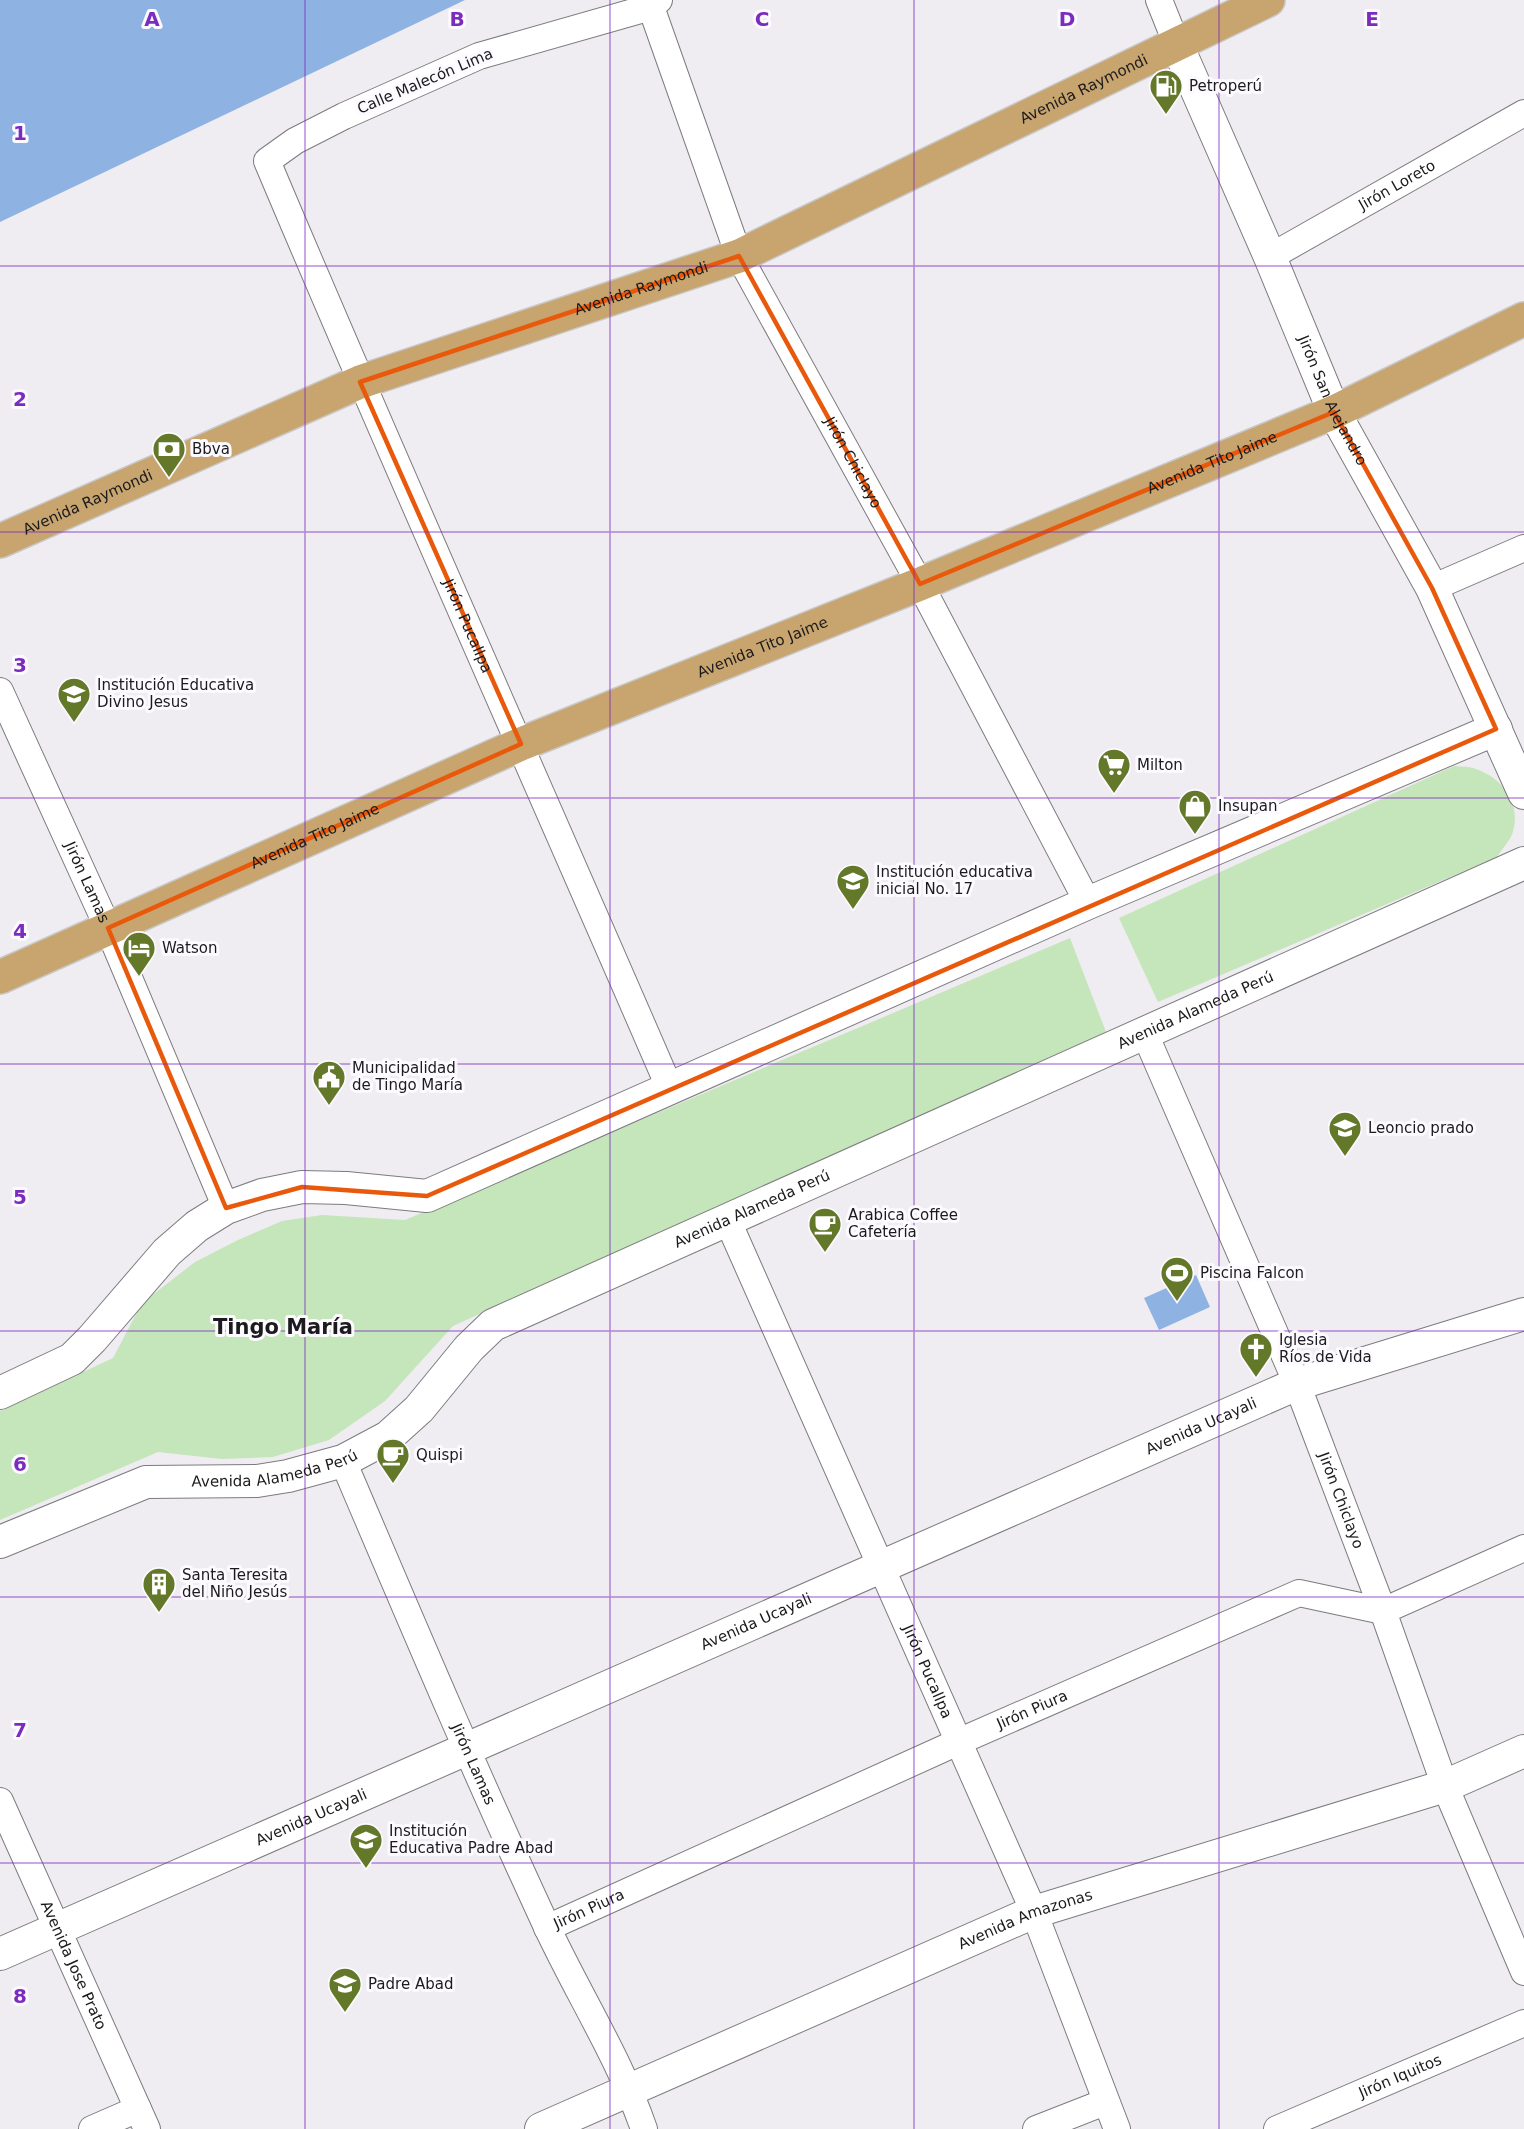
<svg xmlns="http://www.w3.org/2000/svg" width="1524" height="2129" viewBox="0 0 1524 2129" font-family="'DejaVu Sans',sans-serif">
  <rect width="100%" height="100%" fill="#efedf1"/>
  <path fill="#c5e5ba" d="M1454,766c6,1 13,0 19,2 30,9 51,38 38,69 -4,7 -10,13 -14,20l-339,145 -39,-84z
    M1070,938l36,94 -653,294 -68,75 -56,39 -56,17 -51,2 -64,-7 -158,68v-109l113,-53 29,-55 53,-41 43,-22 44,-19 40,-6 83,5z"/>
  <path fill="#8eb2e1" d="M0,0h465l-465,222z
    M1196,1275l14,32 -51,23 -15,-32z"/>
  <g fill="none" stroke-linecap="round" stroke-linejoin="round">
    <defs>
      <g id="minor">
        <path id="s1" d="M659,0l-8,7 -172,49 -135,60 -49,25 -28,20c131,311 269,618 403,928"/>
        <path d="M1159,0l18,45"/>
        <path id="s2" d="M651,7l88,249 181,328 168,319"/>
        <path id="s3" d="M1270,257l254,-144"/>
        <path d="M1432,588l92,-40"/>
        <path id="s4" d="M0,691l108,237 118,280"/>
        <path id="s5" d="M1145,1034l152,350 86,227 62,175 79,186"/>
        <path id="s6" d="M727,1219l307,693 83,217"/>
        <path id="s7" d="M343,1461c66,155 132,311 203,464 32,69 73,132 98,204"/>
        <path id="s8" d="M0,1801l147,328"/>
        <path id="s9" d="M547,1928l411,-186 341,-149 84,18 141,-63"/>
        <path d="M92,2129l46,-20"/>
        <path d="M1036,2129l69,-27"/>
        <path id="s10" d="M1277,2129l247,-106"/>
      </g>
      <g id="tertiary">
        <path id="s11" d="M1177,45l93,212 64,155 98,176 92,205"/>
        <path d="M0,1393l72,-34 20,-20 75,-87 30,-26 29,-18 36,-13 40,-8 44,1 81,8 661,-293 408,-174"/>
        <path id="s12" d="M0,1542l146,-60 111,-1 31,-5 55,-15 45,-24 31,-28 50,-61 24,-23 1031,-462"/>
        <path id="s13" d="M0,1954l1297,-570 227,-70"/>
        <path id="s14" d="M541,2129l493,-217 411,-126 79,-35"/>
      </g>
      <g id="trunk">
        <path id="s15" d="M0,541l360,-159 379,-126 529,-256"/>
        <path id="s16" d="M0,977l521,-233 399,-160 414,-172 190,-93"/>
      </g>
    </defs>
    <use href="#minor" stroke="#7d7b7f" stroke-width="28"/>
    <use href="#tertiary" stroke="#7d7b7f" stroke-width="34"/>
    <use href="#trunk" stroke="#c8c8c9" stroke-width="36"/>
    <use href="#minor" stroke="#fff" stroke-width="26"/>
    <use href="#tertiary" stroke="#fff" stroke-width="32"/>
    <use href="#trunk" stroke="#c8a46e" stroke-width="33"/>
  </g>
  <path fill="none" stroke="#e8590c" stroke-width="4.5" stroke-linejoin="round" d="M739,256l181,328 414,-172 98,176 64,141 -1069,467 -125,-9 -76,21 -118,-280 413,-184 -161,-362z"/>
  <path fill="none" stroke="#7b2cbf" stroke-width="1.5" stroke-opacity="0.55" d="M305,0v2129M610,0v2129M914,0v2129M1219,0v2129M0,266h1524M0,532h1524M0,798h1524M0,1064h1524M0,1331h1524M0,1597h1524M0,1863h1524"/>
  <defs>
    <symbol id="fuel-pin" viewBox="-11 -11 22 30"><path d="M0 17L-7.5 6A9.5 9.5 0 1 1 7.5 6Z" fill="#637829" stroke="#fcfaff"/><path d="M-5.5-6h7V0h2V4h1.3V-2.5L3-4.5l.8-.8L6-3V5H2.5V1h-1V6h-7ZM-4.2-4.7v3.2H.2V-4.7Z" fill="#fff"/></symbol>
    <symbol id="bank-pin" viewBox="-11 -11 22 30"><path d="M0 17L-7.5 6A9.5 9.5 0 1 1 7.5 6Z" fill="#637829" stroke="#fcfaff"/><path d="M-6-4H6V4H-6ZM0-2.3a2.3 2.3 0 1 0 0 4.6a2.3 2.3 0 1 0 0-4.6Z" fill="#fff"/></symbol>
    <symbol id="school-pin" viewBox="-11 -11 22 30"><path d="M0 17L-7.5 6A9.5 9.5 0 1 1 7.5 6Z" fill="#637829" stroke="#fcfaff"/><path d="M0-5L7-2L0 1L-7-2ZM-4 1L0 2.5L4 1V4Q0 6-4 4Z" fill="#fff"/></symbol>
    <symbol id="supermarket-pin" viewBox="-11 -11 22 30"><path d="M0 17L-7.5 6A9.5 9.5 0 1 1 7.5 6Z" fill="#637829" stroke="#fcfaff"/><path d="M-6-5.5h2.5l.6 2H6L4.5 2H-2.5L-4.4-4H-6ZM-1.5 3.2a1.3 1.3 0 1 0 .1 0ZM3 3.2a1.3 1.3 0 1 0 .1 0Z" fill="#fff"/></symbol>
    <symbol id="shop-pin" viewBox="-11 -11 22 30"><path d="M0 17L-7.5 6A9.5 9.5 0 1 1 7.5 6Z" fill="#637829" stroke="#fcfaff"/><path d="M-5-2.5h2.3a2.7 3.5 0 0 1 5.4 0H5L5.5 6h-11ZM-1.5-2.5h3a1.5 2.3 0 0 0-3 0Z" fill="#fff"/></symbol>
    <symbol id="hotel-pin" viewBox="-11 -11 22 30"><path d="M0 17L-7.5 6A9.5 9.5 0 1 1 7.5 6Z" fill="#637829" stroke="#fcfaff"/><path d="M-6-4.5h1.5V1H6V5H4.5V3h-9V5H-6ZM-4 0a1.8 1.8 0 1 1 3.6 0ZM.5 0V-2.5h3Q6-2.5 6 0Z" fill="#fff"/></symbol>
    <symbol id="civic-pin" viewBox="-11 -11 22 30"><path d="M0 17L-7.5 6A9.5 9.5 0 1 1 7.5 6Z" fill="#637829" stroke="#fcfaff"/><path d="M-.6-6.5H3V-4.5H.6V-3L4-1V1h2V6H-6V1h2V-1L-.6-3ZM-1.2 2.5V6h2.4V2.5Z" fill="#fff"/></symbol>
    <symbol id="cafe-pin" viewBox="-11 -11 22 30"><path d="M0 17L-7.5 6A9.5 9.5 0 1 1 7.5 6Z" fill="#637829" stroke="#fcfaff"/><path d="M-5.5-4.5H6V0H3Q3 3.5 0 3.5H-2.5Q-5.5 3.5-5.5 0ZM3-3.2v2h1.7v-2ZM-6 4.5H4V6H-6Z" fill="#fff"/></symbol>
    <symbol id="stadium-pin" viewBox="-11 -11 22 30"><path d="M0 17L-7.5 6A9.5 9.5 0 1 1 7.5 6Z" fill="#637829" stroke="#fcfaff"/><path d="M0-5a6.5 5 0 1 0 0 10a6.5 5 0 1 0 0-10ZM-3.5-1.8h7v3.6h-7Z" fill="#fff"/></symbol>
    <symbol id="church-pin" viewBox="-11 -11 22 30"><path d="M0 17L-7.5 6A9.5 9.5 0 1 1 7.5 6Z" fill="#637829" stroke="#fcfaff"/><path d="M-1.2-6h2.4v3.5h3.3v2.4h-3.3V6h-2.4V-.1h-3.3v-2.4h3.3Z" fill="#fff"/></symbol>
    <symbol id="building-pin" viewBox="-11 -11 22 30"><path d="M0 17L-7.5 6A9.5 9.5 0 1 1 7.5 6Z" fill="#637829" stroke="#fcfaff"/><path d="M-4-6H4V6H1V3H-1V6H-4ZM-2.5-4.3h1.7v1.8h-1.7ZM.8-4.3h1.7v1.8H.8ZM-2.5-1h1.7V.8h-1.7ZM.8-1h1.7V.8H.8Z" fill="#fff"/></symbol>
  </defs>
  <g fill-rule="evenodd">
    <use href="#fuel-pin" x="1147" y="67" width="38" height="52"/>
    <use href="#bank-pin" x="150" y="430" width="38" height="52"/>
    <use href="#school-pin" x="55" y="675" width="38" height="52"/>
    <use href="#supermarket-pin" x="1095" y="746" width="38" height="52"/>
    <use href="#shop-pin" x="1176" y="787" width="38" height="52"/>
    <use href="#school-pin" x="834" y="862" width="38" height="52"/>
    <use href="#hotel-pin" x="120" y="929" width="38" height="52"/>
    <use href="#civic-pin" x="310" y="1058" width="38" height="52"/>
    <use href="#school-pin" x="1326" y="1109" width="38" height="52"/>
    <use href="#cafe-pin" x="806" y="1205" width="38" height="52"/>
    <use href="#stadium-pin" x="1158" y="1254" width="38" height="52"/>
    <use href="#church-pin" x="1237" y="1330" width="38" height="52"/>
    <use href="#cafe-pin" x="374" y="1436" width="38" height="52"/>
    <use href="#building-pin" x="140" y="1565" width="38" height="52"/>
    <use href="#school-pin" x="347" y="1821" width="38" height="52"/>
    <use href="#school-pin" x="326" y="1965" width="38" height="52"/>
  </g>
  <g text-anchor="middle" stroke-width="6" stroke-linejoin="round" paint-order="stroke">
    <g font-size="15" fill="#1b1a1c" stroke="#fcfaff">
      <text transform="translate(425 81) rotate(-23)" y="5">Calle Malecón Lima</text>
      <text dy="5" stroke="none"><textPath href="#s15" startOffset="1176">Avenida Raymondi</textPath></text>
      <text dy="5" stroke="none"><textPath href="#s3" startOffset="146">Jirón Loreto</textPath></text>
      <text dy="5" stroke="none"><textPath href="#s15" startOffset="690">Avenida Raymondi</textPath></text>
      <text dy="5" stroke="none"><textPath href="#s11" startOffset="388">Jirón San Alejandro</textPath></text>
      <text dy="5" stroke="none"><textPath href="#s2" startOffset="500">Jirón Chiclayo</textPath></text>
      <text dy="5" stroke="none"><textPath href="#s16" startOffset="1317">Avenida Tito Jaime</textPath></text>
      <text dy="5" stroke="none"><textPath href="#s15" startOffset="96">Avenida Raymondi</textPath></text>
      <text dy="5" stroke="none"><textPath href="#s1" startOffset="933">Jirón Pucallpa</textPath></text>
      <text dy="5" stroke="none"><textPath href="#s16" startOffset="831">Avenida Tito Jaime</textPath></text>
      <text dy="5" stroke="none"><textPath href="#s16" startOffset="345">Avenida Tito Jaime</textPath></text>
      <text dy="5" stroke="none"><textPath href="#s4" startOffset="210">Jirón Lamas</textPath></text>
      <text dy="5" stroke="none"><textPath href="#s12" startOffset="1332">Avenida Alameda Perú</textPath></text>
      <text dy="5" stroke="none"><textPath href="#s12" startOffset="846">Avenida Alameda Perú</textPath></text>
      <text dy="5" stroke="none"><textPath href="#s13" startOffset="1312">Avenida Ucayali</textPath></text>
      <text dy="5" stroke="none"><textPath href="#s12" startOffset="288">Avenida Alameda Perú</textPath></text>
      <text dy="5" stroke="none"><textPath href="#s5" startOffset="506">Jirón Chiclayo</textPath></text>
      <text dy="5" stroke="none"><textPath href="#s13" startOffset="826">Avenida Ucayali</textPath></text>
      <text dy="5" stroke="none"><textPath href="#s6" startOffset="495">Jirón Pucallpa</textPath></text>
      <text dy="5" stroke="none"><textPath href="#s9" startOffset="532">Jirón Piura</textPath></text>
      <text dy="5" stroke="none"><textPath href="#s7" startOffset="330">Jirón Lamas</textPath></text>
      <text dy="5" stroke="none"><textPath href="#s13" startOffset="340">Avenida Ucayali</textPath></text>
      <text dy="5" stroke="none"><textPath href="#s9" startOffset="46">Jirón Piura</textPath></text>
      <text dy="5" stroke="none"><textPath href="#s14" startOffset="528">Avenida Amazonas</textPath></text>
      <text dy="5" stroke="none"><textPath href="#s8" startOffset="180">Avenida Jose Prato</textPath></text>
      <text dy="5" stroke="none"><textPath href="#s10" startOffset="134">Jirón Iquitos</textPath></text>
    </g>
    <g font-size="15" fill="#1b1a1c" stroke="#fcfaff" text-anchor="start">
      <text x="1189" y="91">Petroperú</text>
      <text x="192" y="454">Bbva</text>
      <text x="97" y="690">Institución Educativa<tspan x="97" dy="17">Divino Jesus</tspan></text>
      <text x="1137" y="770">Milton</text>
      <text x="1218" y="811">Insupan</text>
      <text x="876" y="877">Institución educativa<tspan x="876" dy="17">inicial No. 17</tspan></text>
      <text x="162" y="953">Watson</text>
      <text x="352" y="1073">Municipalidad<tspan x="352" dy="17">de Tingo María</tspan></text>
      <text x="1368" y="1133">Leoncio prado</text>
      <text x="848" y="1220">Arabica Coffee<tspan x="848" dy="17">Cafetería</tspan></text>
      <text x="1200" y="1278">Piscina Falcon</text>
      <text x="1279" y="1345">Iglesia<tspan x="1279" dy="17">Ríos de Vida</tspan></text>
      <text x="416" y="1460">Quispi</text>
      <text x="182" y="1580">Santa Teresita<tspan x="182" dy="17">del Niño Jesús</tspan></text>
      <text x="389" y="1836">Institución<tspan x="389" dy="17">Educativa Padre Abad</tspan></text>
      <text x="368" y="1989">Padre Abad</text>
    </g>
    <g font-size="21" font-weight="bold" fill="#1b1a1c" stroke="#fcfaff">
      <text x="283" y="1334">Tingo María</text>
    </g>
  </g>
  <g font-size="20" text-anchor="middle" font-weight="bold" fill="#7b2cbf" stroke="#fcfaff" stroke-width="6" stroke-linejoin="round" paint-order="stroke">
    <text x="152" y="26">A</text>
    <text x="457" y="26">B</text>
    <text x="762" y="26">C</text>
    <text x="1067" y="26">D</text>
    <text x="1372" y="26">E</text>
    <text x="20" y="140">1</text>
    <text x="20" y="406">2</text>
    <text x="20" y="672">3</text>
    <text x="20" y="938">4</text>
    <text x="20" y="1204">5</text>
    <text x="20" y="1471">6</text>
    <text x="20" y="1737">7</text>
    <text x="20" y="2003">8</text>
  </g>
</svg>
